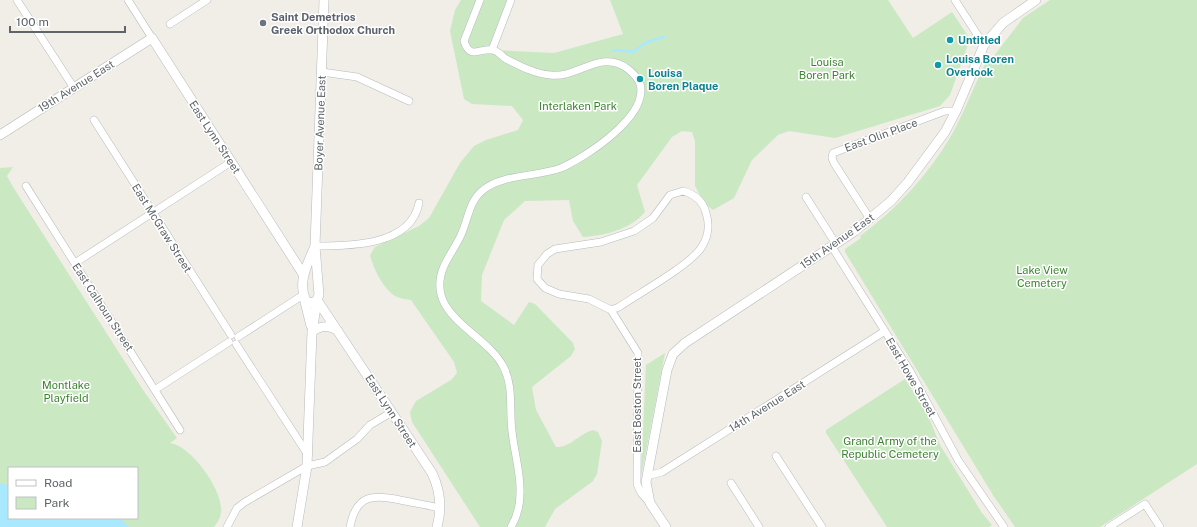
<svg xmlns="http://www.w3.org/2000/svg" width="1197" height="527" viewBox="0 0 1197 527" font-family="'Public Sans',sans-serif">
  <rect width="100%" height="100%" fill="#f1ede7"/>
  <path fill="#cae9c3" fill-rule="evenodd" d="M461,0h50l-18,50 61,3 69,-19 -13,-34h278l25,38 39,-26 18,27 -20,56 -10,11 -105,32 -46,-7 -11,4 -26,25 -18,38 -21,12 -9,-7 -9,-17v-45l-3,-9 -10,-1 -10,6 -35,48 8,27c-14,17 -41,24 -62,25l-10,-16 -4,-21 -44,1 -21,19 -22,55 -1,26 33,24 15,-23 6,2 38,39 2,6 -4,7 -39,31 4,23 20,37c14,1 24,-14 37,-17l5,2 4,9 -5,33 -4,7 -38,28 -10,18h-65l-68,-105 -2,-10 6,-11 35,-21 6,-7 -3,-11 -43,-62c-7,-1 -15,-2 -20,-7 -10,-9 -18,-26 -21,-38l5,-8 44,-21 10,-8 31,-55 14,-17 12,-6 32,-10 5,-10 -11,-14 -40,-2 -8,-5 -14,-68 5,-21z
    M1050,0h147v464l-97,63h-85l-22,-32 -148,-243v-3l16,-11 -1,-2c37,-27 68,-61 91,-100 13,-23 22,-48 34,-72l5,-3 33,-43z
    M13,167l-6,9 6,11 130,203 34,48 -7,5c22,3 54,49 51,70 -1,6 -4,10 -7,14h-214v-359zM9,468h128v50h-128z
    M665,353l-24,124 5,-112z
    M905,379l22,34 13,32 42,68 10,12 -3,2h-102l-61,-94v-3z"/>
  <path fill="#a9e9ff" d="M0,483l9,3v32h111l9,9h-129z"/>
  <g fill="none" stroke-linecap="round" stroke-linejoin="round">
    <path stroke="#a9e9ff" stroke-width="2.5" d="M612,51l6,-1 15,2 14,-10 17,-5"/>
    <defs>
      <path id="minor" d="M17,0l57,88
        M128,0l24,38
        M480,0l-16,41c6,20 17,6 29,9 5,1 9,6 13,9 14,7 29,15 44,16 28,4 51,-27 78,-6 5,4 10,9 12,15 9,32 -54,73 -79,84 -24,9 -59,6 -78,22 -14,11 -15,30 -22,45 -5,11 -12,20 -17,31 -21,49 41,66 59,100 11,20 6,44 9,65 2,21 9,42 8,62 0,12 -3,24 -9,34
        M955,0l29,45
        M170,24l37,-24
        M492,50l19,-50
        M322,72l35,5 52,24
        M94,120l137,215
        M26,186l154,244
        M683,191c11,3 20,10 23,22 4,12 2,25 -5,35 -11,17 -63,46 -82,59l-8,3 -22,-11 -30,-5 -14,-6 -8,-9 1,-14 9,-11 8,-5 46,-7 33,-11 19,-13 17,-23z
        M806,197l30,47
        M870,219l-36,-56 -2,-5 1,-5 112,-42h11
        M315,246c35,0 96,0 104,-43
        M832,247l78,124 48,89 46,67
        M75,263l156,-101
        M611,310l27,43 -1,131 4,9 9,10
        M238,337l65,-42
        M236,344l72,111
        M156,389l73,-47
        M776,456l46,71
        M647,476l15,-4 223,-141
        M731,483l28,44
        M227,527l10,-19 8,-6 62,-36 18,-4 32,-23 13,-14 22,-13
        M350,527c6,-32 22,-33 50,-27 14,3 27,5 40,8
        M1109,527l36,-23 15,23"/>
      <path id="tertiary" d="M0,135l152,-97 151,236
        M315,246c-7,17 -18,36 -9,55l6,2 5,-3 2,-5 -4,-49 9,-246
        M304,298l7,28
        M317,300l115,173c8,17 10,36 5,54
        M312,332c9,-7 17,-7 26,-1
        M297,527l10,-61 5,-134 5,-31
        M666,527l-16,-24 -4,-21 21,-112 6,-16 12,-11 170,-112 36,-30 17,-19 37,-50 11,-21 28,-66 19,-22 33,-23"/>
    </defs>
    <use href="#minor" stroke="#b7bbbe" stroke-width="8"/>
    <use href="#tertiary" stroke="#b7bbbe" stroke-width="10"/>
    <use href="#minor" stroke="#fff" stroke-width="7"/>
    <use href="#tertiary" stroke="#fff" stroke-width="9"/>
  </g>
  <circle fill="#6b7280" stroke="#fff" stroke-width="1.5" cx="263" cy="23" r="4"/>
  <g fill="#0f9aa8" stroke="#fff" stroke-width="1.5">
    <circle cx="950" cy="40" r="4"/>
    <circle cx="938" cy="65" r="4"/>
    <circle cx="640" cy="79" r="4"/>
  </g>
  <g text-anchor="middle" stroke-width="3" stroke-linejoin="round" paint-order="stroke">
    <g font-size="11" font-weight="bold" fill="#5b616d" stroke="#fff" text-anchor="start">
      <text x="271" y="21">Saint Demetrios<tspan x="271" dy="13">Greek Orthodox Church</tspan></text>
    </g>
    <g font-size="11" font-weight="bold" fill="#0d838f" stroke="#fff" text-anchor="start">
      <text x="958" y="44">Untitled</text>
      <text x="946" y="63">Louisa Boren<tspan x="946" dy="13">Overlook</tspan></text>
      <text x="648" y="77">Louisa<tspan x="648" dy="13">Boren Plaque</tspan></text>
    </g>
    <g font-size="11" fill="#3c8430" stroke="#fff">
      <text x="827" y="66">Louisa<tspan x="827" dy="13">Boren Park</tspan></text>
      <text x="578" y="110">Interlaken Park</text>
      <text x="1042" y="274">Lake View<tspan x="1042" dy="13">Cemetery</tspan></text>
      <text x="66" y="389">Montlake<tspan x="66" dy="13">Playfield</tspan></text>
      <text x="890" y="445">Grand Army of the<tspan x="890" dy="13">Republic Cemetery</tspan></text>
    </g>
    <g font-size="11" fill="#5e6468" stroke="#fff">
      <text transform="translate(76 86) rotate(-32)" y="4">19th Avenue East</text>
      <text transform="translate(320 123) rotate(-88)" y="4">Boyer Avenue East</text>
      <text transform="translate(881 135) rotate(-20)" y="4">East Olin Place</text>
      <text transform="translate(215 137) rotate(57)" y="4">East Lynn Street</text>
      <text transform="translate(162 228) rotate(58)" y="4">East McGraw Street</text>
      <text transform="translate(837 241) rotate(-35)" y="4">15th Avenue East</text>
      <text transform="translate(103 307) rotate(57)" y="4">East Calhoun Street</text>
      <text transform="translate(911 377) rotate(60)" y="4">East Howe Street</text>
      <text transform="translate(637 405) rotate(-90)" y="4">East Boston Street</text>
      <text transform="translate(767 406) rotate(-32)" y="4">14th Avenue East</text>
      <text transform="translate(391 411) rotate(57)" y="4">East Lynn Street</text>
    </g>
  </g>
  <rect x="8" y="467" width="130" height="52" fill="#ffffff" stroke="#bfc1c3"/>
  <rect x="16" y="480" width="20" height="6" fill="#ffffff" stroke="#bfc1c3"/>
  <text x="44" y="487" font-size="12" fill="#5e6468">Road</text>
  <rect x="16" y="497" width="20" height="12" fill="#cae9c3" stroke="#bfc1c3"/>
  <text x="44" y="507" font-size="12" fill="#5e6468">Park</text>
  <path d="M10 26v6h115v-6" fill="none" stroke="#5e6468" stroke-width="2"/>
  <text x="16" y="26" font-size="12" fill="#5e6468" stroke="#ffffff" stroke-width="3" paint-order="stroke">100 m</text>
</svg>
